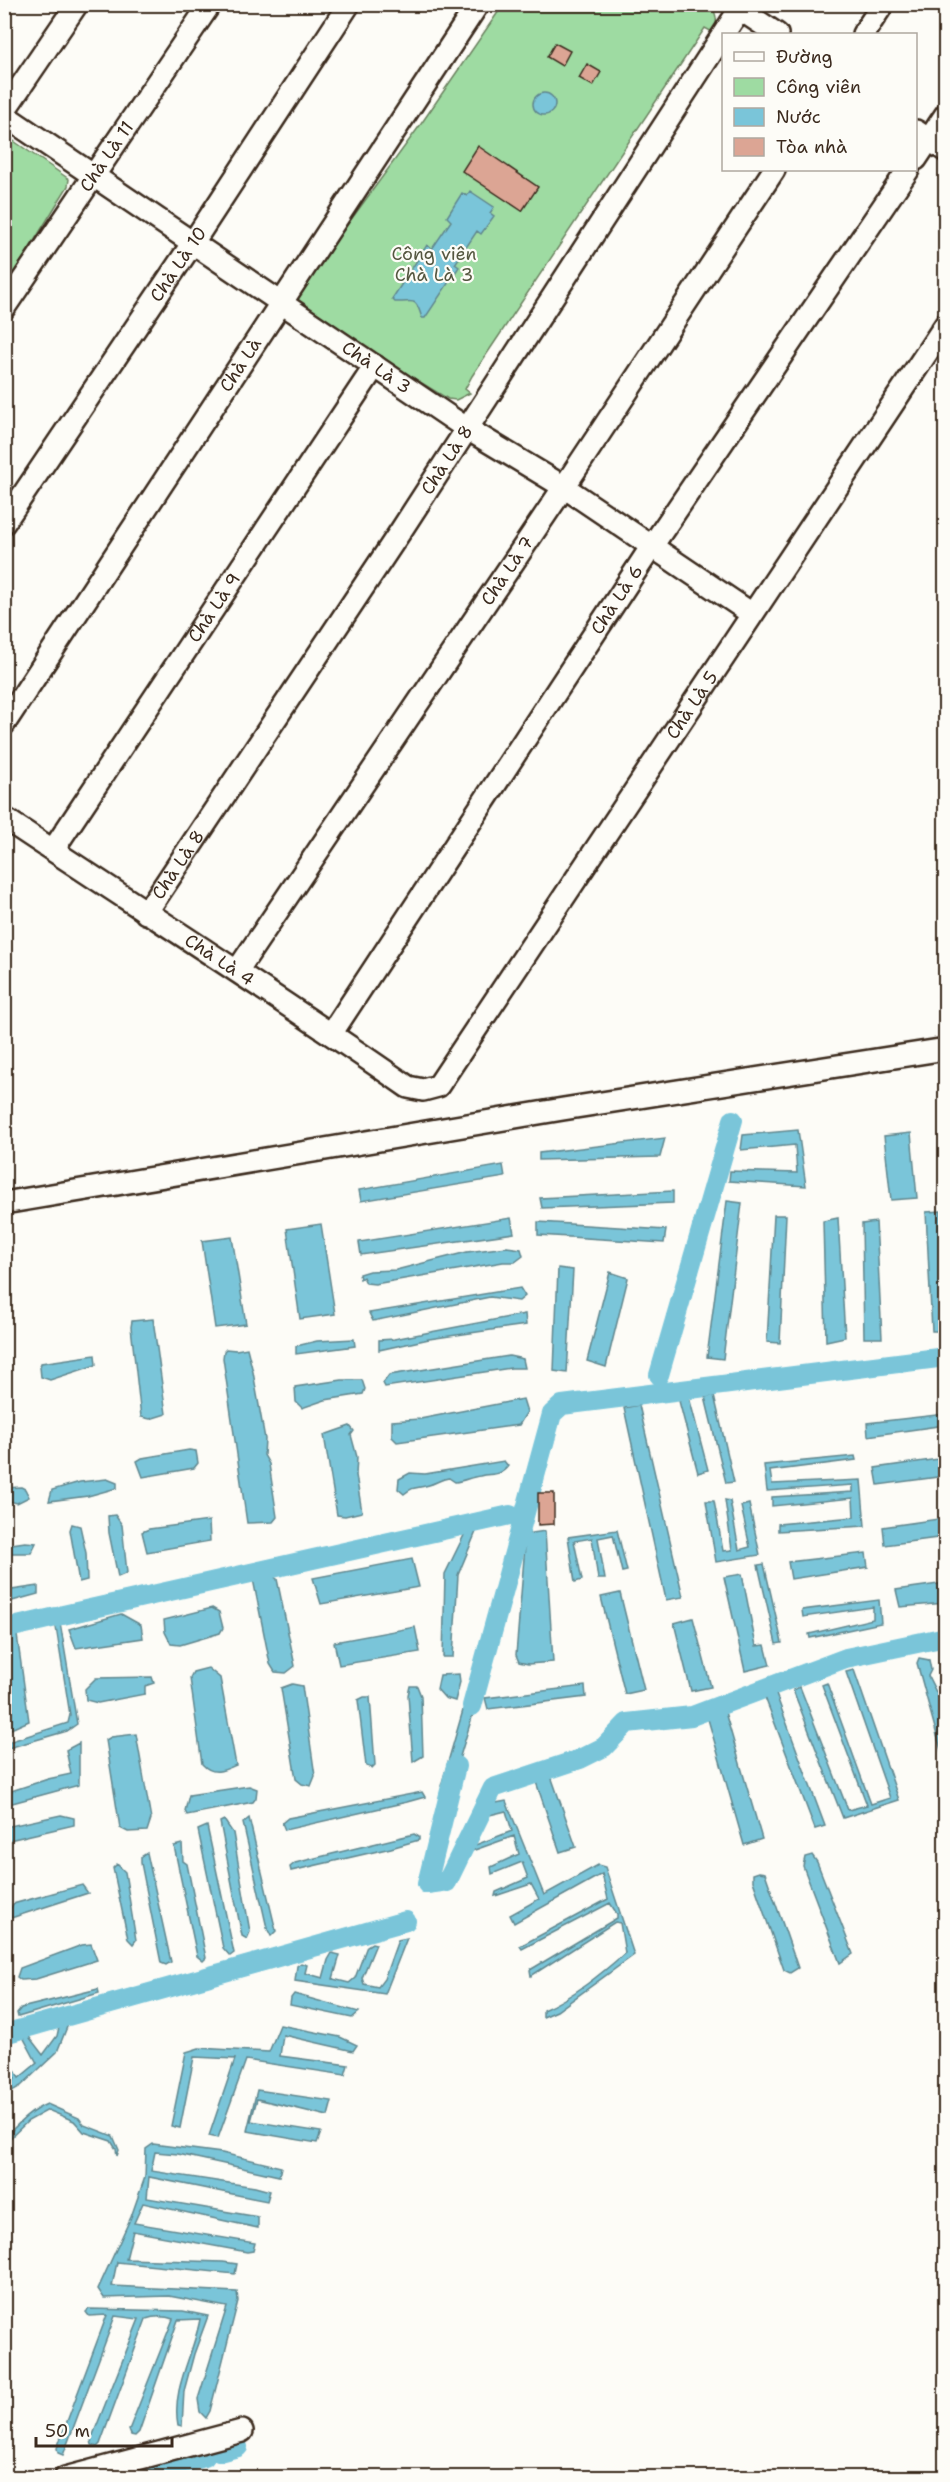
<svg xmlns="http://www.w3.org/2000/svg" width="950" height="2482" viewBox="0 0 950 2482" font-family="'Shantell Sans',sans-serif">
  <rect width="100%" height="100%" fill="#fdfcf7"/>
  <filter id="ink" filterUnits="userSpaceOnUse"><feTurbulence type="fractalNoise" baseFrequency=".0167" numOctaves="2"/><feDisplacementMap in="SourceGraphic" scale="12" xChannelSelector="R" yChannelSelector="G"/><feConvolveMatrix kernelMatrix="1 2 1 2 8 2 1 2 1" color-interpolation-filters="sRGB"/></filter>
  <g filter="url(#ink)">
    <path fill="#9edba2" stroke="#6c8260" stroke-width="1.5" d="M710,4c7,10 8,18 4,29l-9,-5 -233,348 -7,13 5,4 -14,7 -8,-1 -158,-96 131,-179 82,-119z
      M5,135l64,44 -1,7 -63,102z"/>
    <path fill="#7ac5d9" stroke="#61878e" stroke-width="1.5" d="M533 104a11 11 0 1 1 22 0a11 11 0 1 1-22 0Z
      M470,191l24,16 -4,6 4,3 -13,18 -4,-3 -22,33 4,3 -34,51h-3c-7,-23 -8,-15 -27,-16l-3,-3 35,-54 5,4 19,-28 -4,-4 15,-24 5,3z
      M798,1130l8,56 -77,-5 1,-10 67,2 -2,-28 -54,5 2,-15z
      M911,1133l6,65 -26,2 -7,-64z
      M665,1138l-5,19 -121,3v-7z
      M503,1165l2,12 -144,24 -2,-11z
      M673,1191v12l-131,5 -2,-10z
      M727,1201l15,2 -19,156 -16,-2z
      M941,1211l4,120h-13l-6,-119z
      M774,1215h12l-6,128 -13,-1z
      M511,1218l3,15 -153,22 -2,-13z
      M838,1218l7,119 -19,4 -3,-120z
      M538,1222l128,8 -2,13 -126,-8z
      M876,1222l6,116h-18l-2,-114z
      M321,1224l14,90 -35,5 -13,-90z
      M232,1237l14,87 -31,4 -13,-87z
      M507,1247l14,2 2,7 -8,6h-12l-128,22 -9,-1 -3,-6 -3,2 -1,-5 10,-3 27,-1 71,-18z
      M558,1268l15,2 -6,103 -13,-2z
      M610,1272l18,6 -22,89 -19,-6z
      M520,1288l5,8 -6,5 -29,-4 -117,24 -4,-8z
      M525,1314l1,11 -97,14 -50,11v-10l15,-1z
      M153,1319l13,95 -16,5 -9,-2 -10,-90 1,-6z
      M354,1339l1,7 -59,8v-8l21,-5z
      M247,1348l6,24 12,67 -1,16 5,9 8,53 -4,5 -26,1 -24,-165 1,-7 2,-2 10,1z
      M95,1355l1,10 -46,15 -9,-3 -1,-10 1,-4z
      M509,1356l14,3 2,9h-14l-126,19 -2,-4 6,-8z
      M342,1380h20l3,9 -2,5 -38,6 -23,8 -6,-6 -1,-15z
      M714,1395l20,87 -8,1 -21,-86z
      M689,1397l19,73 -10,3 -19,-72z
      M523,1399l4,13 -8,13 -122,17 -5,-5v-16l28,-2z
      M639,1405l44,192 -17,3 -42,-192z
      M945,1414v11l-77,11 -1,-13z
      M350,1426l4,5 -3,4 6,22 -1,18 6,37 -17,4 -8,-1 -13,-80z
      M189,1450l7,1 2,12 -4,5 -51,9 -6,-16 5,-3z
      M855,1456l1,4 -86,11 2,13 89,-4 4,46 -87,5v-7l76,-7 -1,-19 -81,8v-9l81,-5v-7l-86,6 -3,-26z
      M945,1458v18l-67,9 -3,-17z
      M504,1461l4,5c-8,11 -17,7 -28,10 -9,1 -16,5 -25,6l-6,-4c-8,1 -13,5 -20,7 -12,4 -14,0 -25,9l-6,-5 1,-10 11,-6 15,1z
      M107,1479l10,4v5l-29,8 -39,5 3,-11 28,-8z
      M21,1487l4,2 4,8 -12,6 -12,-3v-12z
      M725,1500l5,1 9,49 11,-3 -9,-41 8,-2 11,51 -44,7 -10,-61h8l9,50 9,-1z
      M115,1515l7,10 5,48 -9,4 -9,-44 -1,-17z
      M945,1518v19l-60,8 -2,-18z
      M209,1521l1,20 -63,11 -5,-20 7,-3z
      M72,1524l8,2 6,27 1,27 -8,2 -9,-52z
      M469,1525l9,2 -20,48 -5,82h-10l2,-83z
      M617,1530l10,41 -5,1 -9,-37 -15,3 7,41h-7l-6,-41 -18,3 8,39 -7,2 -7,-45z
      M545,1531l8,131 -25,2 -9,-2 -3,-7 10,-121z
      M25,1542l11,1 -5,10h-26v-8z
      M866,1553l2,14 -77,12 -3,-17z
      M412,1559l7,28 -98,17 -8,-26z
      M764,1564l18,79 -6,1 -18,-79z
      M268,1573l9,6 18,87 -9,7 -11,-1 -5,-8 -17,-85 4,-5z
      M742,1574l14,72 9,-1 5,20 -25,6 -21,-94z
      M945,1583v20l-45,4 -4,-17z
      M38,1586v8l-33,9v-12z
      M620,1593l24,97 -19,4 -24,-97z
      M879,1600l2,23 -71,15 -1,-4 64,-15v-12l-70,10 -1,-7z
      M212,1608l7,4 4,16 -3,5 -40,12 -9,-1 -6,-12 -1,-12z
      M121,1614l20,11 2,13 -67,10 -7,-19z
      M693,1618l18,69 -20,4 -17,-68z
      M60,1622l17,102 -10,7 -62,18v-6l63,-20 2,-8 -14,-88z
      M415,1627l5,25 -81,13 -5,-23z
      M5,1632l12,3 12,86 -18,8 -6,-2z
      M919,1658l10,2 2,10 -3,6 10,20 7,25 -1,40 -27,-98z
      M208,1668l12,10 16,87c-13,6 -23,11 -34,-1l-12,-86 3,-6z
      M854,1670l45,130 -56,18 -50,-128 7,-3 48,123 19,-5 -45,-120 5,-2 44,121 19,-6 -44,-126z
      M459,1674l1,8 -5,19 -10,-3 -8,-9 3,-14z
      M152,1677l2,6 -9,3v8l-47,9 -12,-3 -1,-11 11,-11z
      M475,1680l5,1 1,7 -31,101 -9,-3 27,-93z
      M292,1684l10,2 13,90 -4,10 -9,-2 -6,-5 -15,-91z
      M410,1686h7l4,10 2,60 -10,6 -5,-67z
      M585,1686l1,11 -98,12 -3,-11z
      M774,1689l51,137 -10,3 -52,-137z
      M364,1697h6l5,68 -3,3 -6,-2 -8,-66z
      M725,1712l37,127 -18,6 -36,-126z
      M136,1734l15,85 -4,12 -19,1 -8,-4 -14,-88 5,-3z
      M79,1743v42l-74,20v-12l43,-14 23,-5 -5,-24z
      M551,1776l25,71 -16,5 -24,-70z
      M249,1786l8,3 -1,9 -3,4 -66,13 -2,-4 4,-16z
      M422,1792l3,5 -18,5 -122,28 -3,-7 6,-5z
      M506,1801l38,94 54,-30 7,2 29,88 -77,56 -14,6v-7c30,-13 58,-36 82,-57l-5,-30 -5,-1 -84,54 -1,-6 87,-52v-4l-7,-11 -88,46 -2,-3 88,-47 -6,-25 -88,49 -4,-8 29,-16 -8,-15 -36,12 1,-4 32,-14 -6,-16 -30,12 -1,-7 28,-13 -5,-18 -45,16 1,-5 42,-16 -6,-20 -20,5 5,-12z
      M61,1815l13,3v7l-69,16v-14z
      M249,1818l27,113 -5,5 -4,-8 -24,-105z
      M224,1820l9,13 17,99 -3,7 -5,-3 -22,-114z
      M207,1826l27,127 -4,3 -7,-8 -25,-118z
      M414,1834l5,3v3l-28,8 -100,23 -1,-4 5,-4z
      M182,1844l1,17 4,3 19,94 -3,3 -6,-5 -23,-110z
      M147,1853l24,109 -5,3 -5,-2 -20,-100v-6z
      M812,1855l5,7 36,92 -13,9 -37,-97 2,-9z
      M117,1864l8,8 11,68 -3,4 -5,-5 -15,-71z
      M759,1872l6,1 33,95 -8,5 -6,-3 -31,-89v-7z
      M82,1885l6,8 -77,25 -1,-8 3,-6z
      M407,1938l-22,56 -90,-13 2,-15 4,-3 6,2 -2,8 18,5 5,-18 4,-7 8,2 -7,24 16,4 6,-5 12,-32 5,-3 4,1 -14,34 2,6 14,3 6,-8 14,-39z
      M91,1944l6,16 -61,19 -15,1 -4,-3 3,-9 62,-23z
      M98,1989l1,4 -81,24 -1,-4 4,-5z
      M294,1994l65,18 -7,6 -62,-13 1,-7z
      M69,2022l-12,30 -36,34 -16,9v-5l10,-11 -10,-20v-8l14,27 18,-15 -15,-28 5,-1 16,21 14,-19 2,-9z
      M280,2025l60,12 17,8 -4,6 -70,-16 -3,21 68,9 -3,10 -99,-15 -28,78 -9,-2 26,-77 -41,-2 -14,71 -9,-2 15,-74 13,-4 70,4z
      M257,2090l75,11 -4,15 -71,-17 -6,22 70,11 -4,11 -70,-12z
      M47,2104l32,14 5,7 29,11 6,14 -2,6 -1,-7 -5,-8 -27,-9 -10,-11 -26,-11 -20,11 -23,22v-6c13,-13 25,-26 42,-33z
      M153,2144l69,9 59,14 -2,9 -101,-22 -23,-2 -4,19 104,16 15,4 -3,10 -118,-24 -2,21 111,19v11l-115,-25 -9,20 121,20 -2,8 -6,1 -114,-21 -7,28 97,3 14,2 -2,10 -118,-12 -5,24 125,6 1,9 -28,110 -4,7 -6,-6 -2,-13 29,-92 -58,-11 -65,2 -6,-9 33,-72 14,-40 1,-28z
      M89,2309l94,2 25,5 -14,38 -10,37 -2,35 -4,-1c-7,-36 16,-71 22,-106l-22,1 -39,112 -4,4 -4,-1 -2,-5 44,-111c-8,-3 -19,-3 -27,0l-46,125 -3,3 -5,-2 -1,-5 48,-121 -24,-3 -50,134 -2,5 -5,-2 -1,-5 50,-133 -18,1 -3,-4z"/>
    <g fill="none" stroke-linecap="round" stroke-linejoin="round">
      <path stroke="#7ac5d9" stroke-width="20" d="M659,1375l74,-255
        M63,1615l447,-100
        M4,1629l52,-12
        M472,1706l80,-292 10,-9 384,-48
        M442,1882l-15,2 29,-118
        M447,1882l46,-94 87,-29 24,-12 23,-24 65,-7 154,-58 100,-21
        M4,2034l402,-113
        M219,2452l19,-5
        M133,2478l72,-21"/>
    </g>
    <path fill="#dca594" stroke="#3b2a1e" stroke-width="1.5" d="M555,43l15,8 -8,15 -15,-9z
      M587,64l14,8 -8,14 -14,-8z
      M478,146l60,41 -16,24 -60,-40z
      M538,1493h16v31l-16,1z"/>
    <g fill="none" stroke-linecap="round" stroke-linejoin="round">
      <defs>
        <g id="minor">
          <path d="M732,4l45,30"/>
          <path d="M863,34l20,-30"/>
          <path d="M4,111l73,-107"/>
          <path id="s1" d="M4,115l462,313 98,59 188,127"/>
          <path d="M916,131l30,20"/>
          <path d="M916,159l30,-45"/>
          <path id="s2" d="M4,308l206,-304"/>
          <path id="s3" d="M4,523l188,-279 157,-240"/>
          <path id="s4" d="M4,724l474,-720"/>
          <path id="s5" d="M4,818c135,90 271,176 404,269l15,3 15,-4 508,-762"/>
          <path id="s6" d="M53,850l322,-484"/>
          <path id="s7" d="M146,913l254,-381 343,-528"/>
          <path id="s8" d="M237,971l327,-484 210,-317"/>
          <path id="s9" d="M331,1034l321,-488 256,-376"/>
          <path d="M4,1203l559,-94 383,-60"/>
          <path d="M65,2478l177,-47"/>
        </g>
      </defs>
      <use href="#minor" stroke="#3b2a1e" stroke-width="26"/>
      <use href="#minor" stroke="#fdfcf7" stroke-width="21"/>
    </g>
  </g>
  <g text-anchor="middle" stroke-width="4.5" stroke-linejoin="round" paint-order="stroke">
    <g font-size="18" fill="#3b2a1e" stroke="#fdfcf7">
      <text dy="6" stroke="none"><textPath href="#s2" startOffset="183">Chà Là 11</textPath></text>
      <text dy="6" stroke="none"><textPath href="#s3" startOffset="312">Chà Là 10</textPath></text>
      <text dy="6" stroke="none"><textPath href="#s4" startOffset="430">Chà Là</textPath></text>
      <text dy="6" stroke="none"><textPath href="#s1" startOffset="450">Chà Là 3</textPath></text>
      <text dy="6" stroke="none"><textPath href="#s7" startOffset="544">Chà Là 8</textPath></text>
      <text dy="6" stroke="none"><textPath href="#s8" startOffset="483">Chà Là 7</textPath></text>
      <text dy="6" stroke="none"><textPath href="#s9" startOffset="520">Chà Là 6</textPath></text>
      <text dy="6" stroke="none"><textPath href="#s6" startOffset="291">Chà Là 9</textPath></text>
      <text dy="6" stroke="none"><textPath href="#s5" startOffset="974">Chà Là 5</textPath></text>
      <text dy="6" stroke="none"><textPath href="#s7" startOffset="58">Chà Là 8</textPath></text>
      <text dy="6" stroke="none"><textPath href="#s5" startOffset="258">Chà Là 4</textPath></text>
    </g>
    <g font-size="18" fill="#54563f" stroke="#fdfcf7">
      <text x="434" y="260">Công viên<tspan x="434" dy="21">Chà Là 3</tspan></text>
    </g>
  </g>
  <rect width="950" height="2482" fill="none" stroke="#fdfcf7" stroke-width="24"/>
  <rect x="12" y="12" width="926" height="2458" fill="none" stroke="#3b2a1e" stroke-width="2" filter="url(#ink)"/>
  <rect x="722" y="33" width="195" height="138" fill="#fdfcf7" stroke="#afa8a0" stroke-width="1.5"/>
  <rect x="734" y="52" width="30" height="9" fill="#fdfcf7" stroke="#afa8a0" stroke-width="1.5"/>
  <text x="776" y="63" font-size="18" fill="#3b2a1e">Đường</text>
  <rect x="734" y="78" width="30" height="18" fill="#9edba2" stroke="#afa8a0" stroke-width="1.5"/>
  <text x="776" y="93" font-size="18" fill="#3b2a1e">Công viên</text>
  <rect x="734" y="108" width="30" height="18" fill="#7ac5d9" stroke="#afa8a0" stroke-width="1.5"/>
  <text x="776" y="123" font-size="18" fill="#3b2a1e">Nước</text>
  <rect x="734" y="138" width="30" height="18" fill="#dca594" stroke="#afa8a0" stroke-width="1.5"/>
  <text x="776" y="153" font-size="18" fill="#3b2a1e">Tòa nhà</text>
  <path d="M36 2437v9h136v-9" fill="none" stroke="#3b2a1e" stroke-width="3"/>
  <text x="45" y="2437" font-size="18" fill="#3b2a1e" stroke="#fdfcf7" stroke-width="4.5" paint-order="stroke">50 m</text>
</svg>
